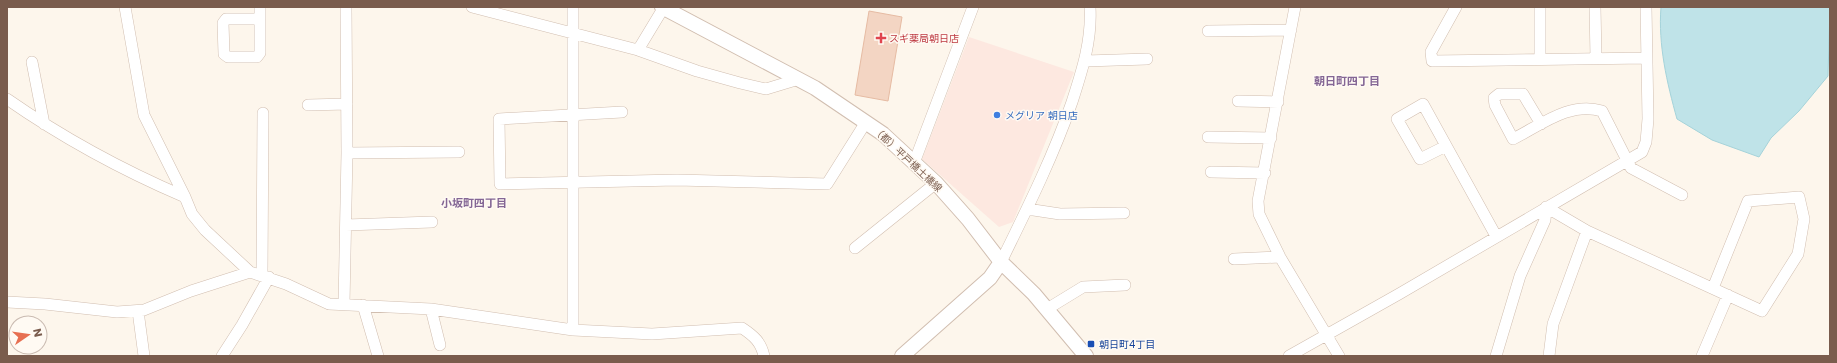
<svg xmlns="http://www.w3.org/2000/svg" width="1837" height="363" viewBox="0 0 1837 363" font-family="Poppins,'Noto Sans JP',sans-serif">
  <rect width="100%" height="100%" fill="#fdf6ec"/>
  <path fill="#fde8e0" d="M969,37l105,35 -61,150 -14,5 -77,-68z"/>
  <path fill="#bfe3e8" stroke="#a5d3da" d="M1661,7h169l-2,69 -29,35 -28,27 -12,19 -47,-17 -35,-21c-10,-36 -19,-74 -16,-112z"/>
  <path fill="#f3d5c3" stroke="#e6bba3" d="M869,11l33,6 -14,84 -33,-6z"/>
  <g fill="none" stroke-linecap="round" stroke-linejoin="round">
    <defs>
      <path id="minor" d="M125,7l19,108 41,82
        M472,7l166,43 59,21 43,12 26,6 33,-10
        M573,7v323
        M1295,7l-37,194 1,13 21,43 59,99
        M1456,7l-25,45 1,9 214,-3
        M1540,7v51
        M1595,7l1,51
        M260,19h-34l-3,4 1,31 4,3h29l3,-4v-46
        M1208,31l83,-1
        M638,50l26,-43
        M1086,61l61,-2
        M32,62l12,62
        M7,99c56,39 115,71 178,98l7,17 13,16 45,42 36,12 43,20 102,5 142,21 79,4 90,-6c12,8 19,14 22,28
        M1238,101l40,1
        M308,105l39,-1
        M622,112l-123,7 1,65 177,-4 150,4 39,-62
        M1541,124l-18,-30h-24l-5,4 1,7 18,34c28,-14 57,-38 89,-28l29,57 51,27
        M1208,137l63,1
        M1446,146l-26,13 -23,-40 26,-15 73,132
        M347,153l112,-1
        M914,163l59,-156
        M1211,172l54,1
        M1546,207l41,24 175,80 36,-57 6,-35 -5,-22 -51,4 -35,87
        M1027,209l33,5 64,-1
        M346,225l86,-3
        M855,248l81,-65
        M1234,259l46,-2
        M1001,262c26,-53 52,-105 71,-160 10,-31 20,-61 18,-95
        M262,275l1,-162
        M7,302l38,2 72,8 27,-2 47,-19 59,-19
        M344,304l3,-151 -1,-146
        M363,305l15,51
        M431,309l9,36
        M1047,309l36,-22 42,-2
        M138,311l6,45
        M222,356l20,-31 27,-48
        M1289,356l110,-62 243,-142 4,-10 2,-23 -2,-112
        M1496,356l24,-80 25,-56 1,-13
        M1549,356l4,-32 34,-93
        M1702,356l26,-61"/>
      <path id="tertiary" d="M662,7l153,81 68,46 53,49 32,36 33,43 33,32 52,62
        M902,356l88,-78 11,-16"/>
    </defs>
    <use href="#minor" stroke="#d1beb0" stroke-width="12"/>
    <use href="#tertiary" stroke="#d1beb0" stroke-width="16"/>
    <use href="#minor" stroke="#fff" stroke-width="11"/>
    <use href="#tertiary" stroke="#fff" stroke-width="14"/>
  </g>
  <path fill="#e0444e" stroke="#fffaf3" stroke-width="1.5" d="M879 32h4v4h4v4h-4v4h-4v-4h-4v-4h4z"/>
  <circle fill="#3f7fe0" stroke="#fffaf3" stroke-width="1.5" cx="997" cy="115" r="4"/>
  <rect fill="#1a4fb4" stroke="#fffaf3" stroke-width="1.5" x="1087" y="340" width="8" height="8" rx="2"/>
  <g text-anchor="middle" stroke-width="3" stroke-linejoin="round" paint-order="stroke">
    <g font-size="10" fill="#be3a42" stroke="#fffaf3" text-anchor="start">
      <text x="889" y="42">スギ薬局朝日店</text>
    </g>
    <g font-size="10" fill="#366cbe" stroke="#fffaf3" text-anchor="start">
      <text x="1005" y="119">メグリア 朝日店</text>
    </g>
    <g font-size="10" fill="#7a5c4d" stroke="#fffaf3">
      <text transform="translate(908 159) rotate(43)" y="4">（都）平戸橋土橋線</text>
    </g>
    <g font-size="10" fill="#164399" stroke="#fffaf3" text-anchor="start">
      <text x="1099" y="348">朝日町4丁目</text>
    </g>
    <g font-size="11" font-weight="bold" fill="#846695" stroke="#fffaf3">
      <text x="1347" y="85">朝日町四丁目</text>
      <text x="474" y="207">小坂町四丁目</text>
    </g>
  </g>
  <rect width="1837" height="363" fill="none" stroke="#7a5c4d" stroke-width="16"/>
  <g transform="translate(28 335) rotate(77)"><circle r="19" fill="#fffaf3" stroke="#cabbb1"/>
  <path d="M0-3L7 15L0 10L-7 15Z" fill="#e76f51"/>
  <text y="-6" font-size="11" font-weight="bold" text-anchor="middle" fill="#7a5c4d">N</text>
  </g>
</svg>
